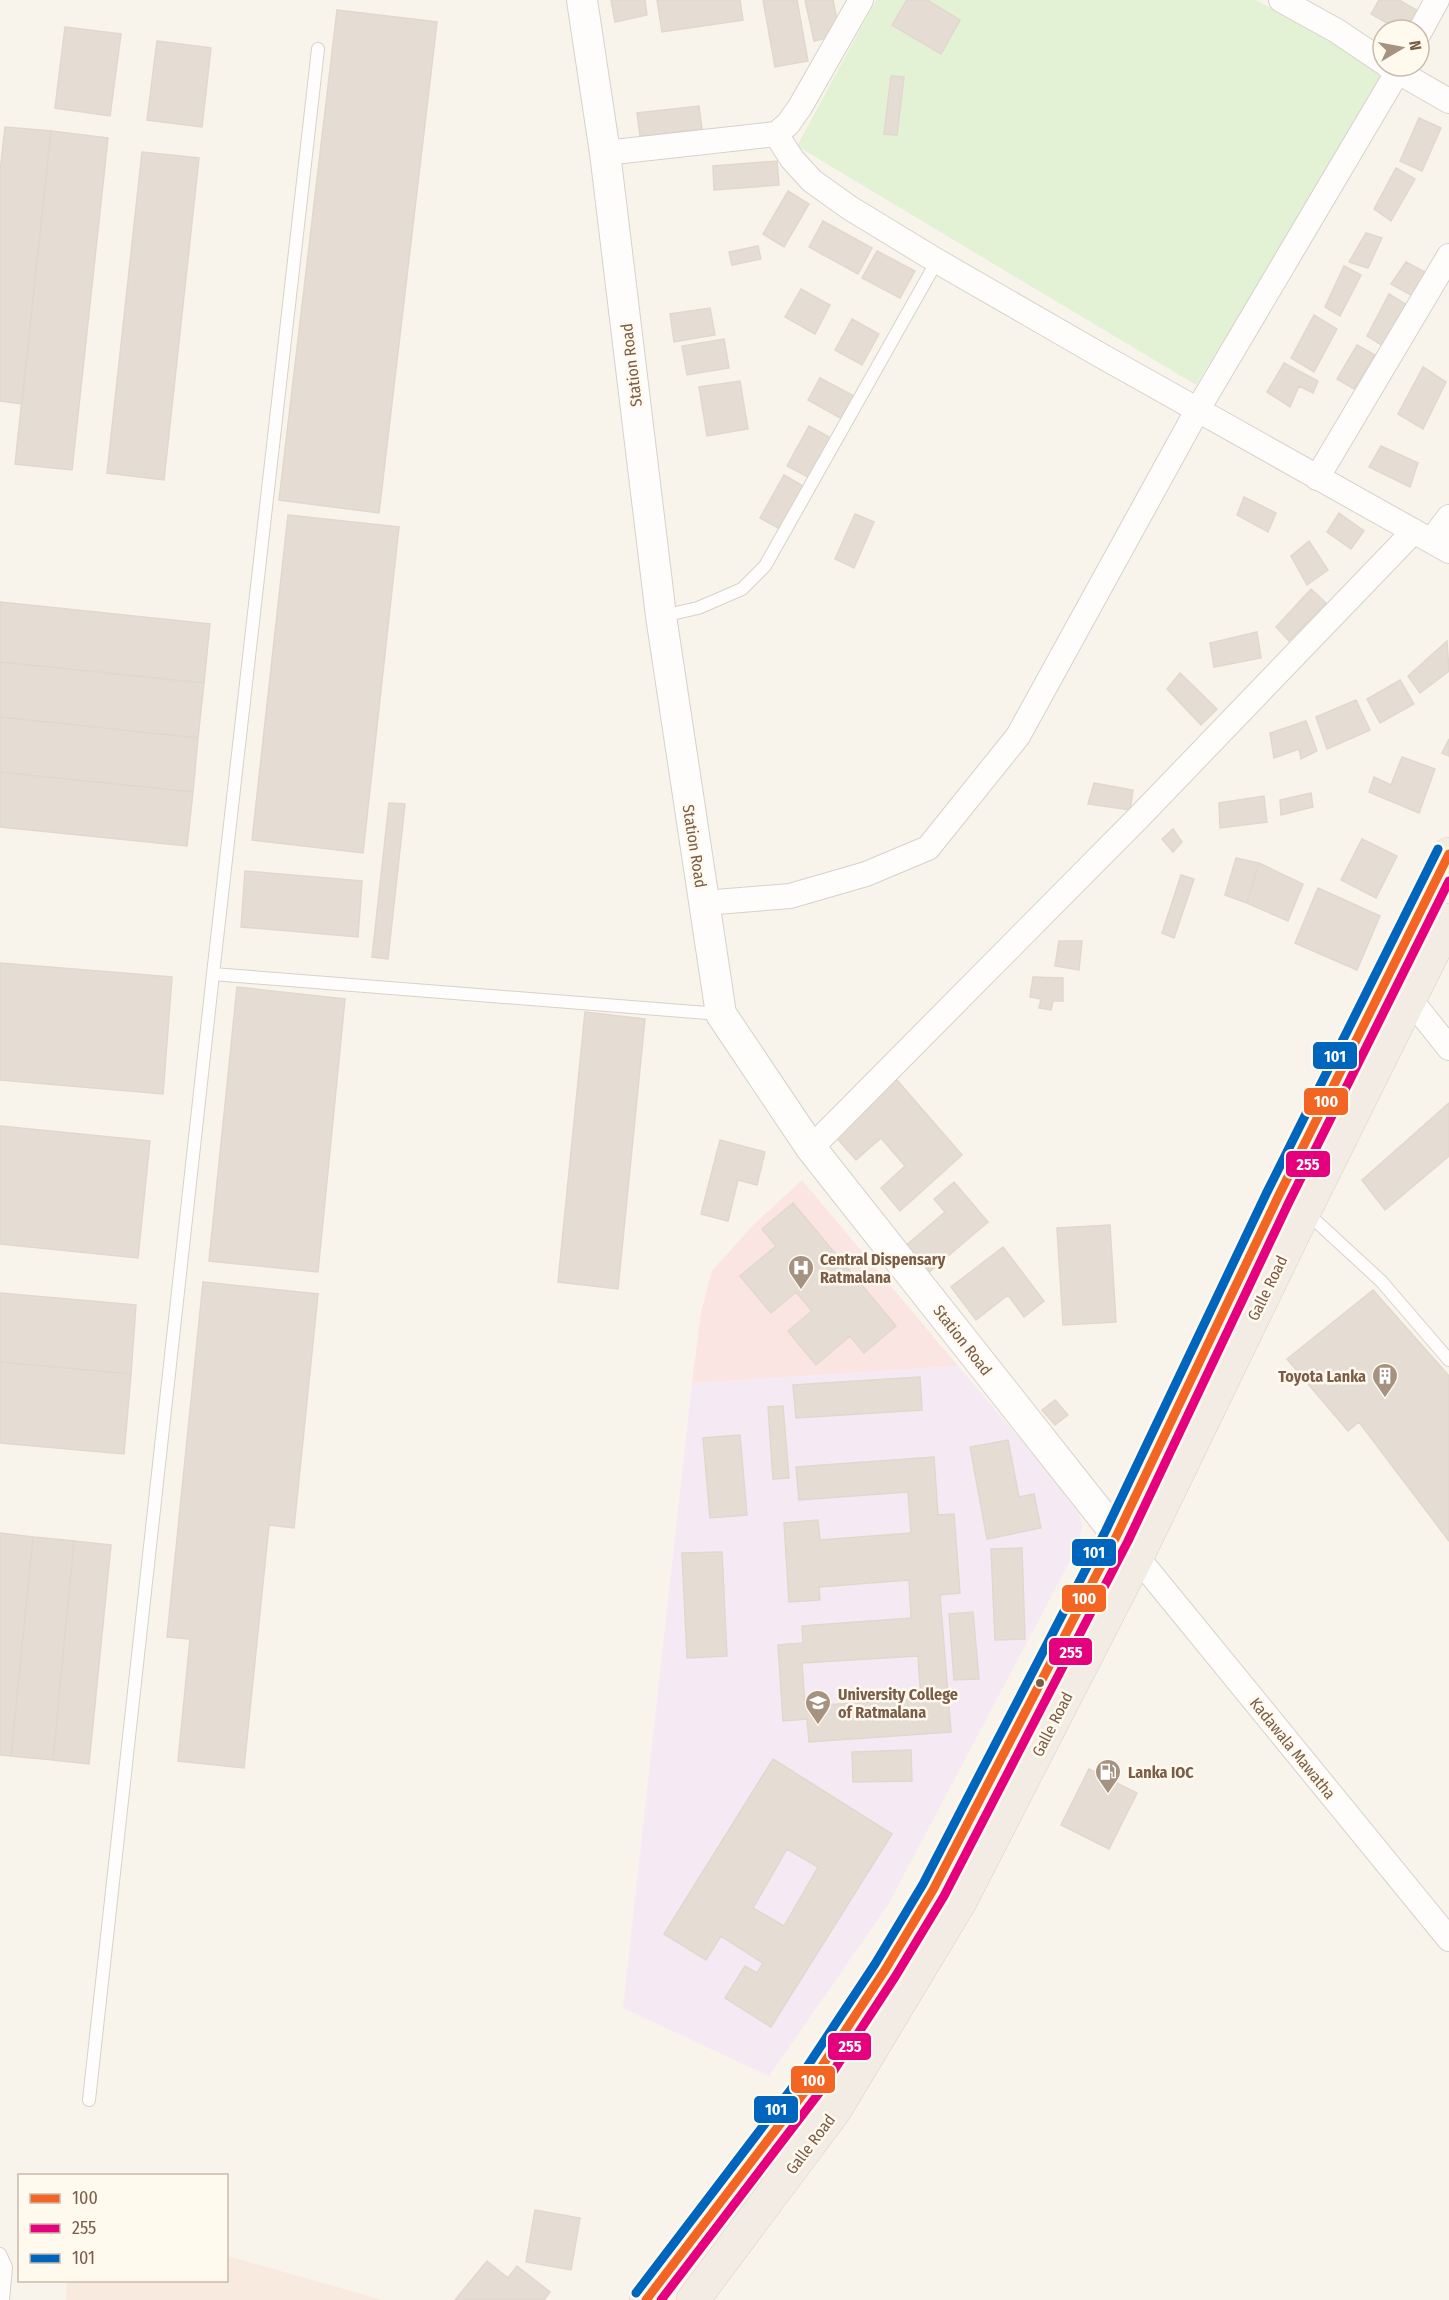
<svg xmlns="http://www.w3.org/2000/svg" width="1449" height="2300" viewBox="0 0 1449 2300" font-family="'Fira Sans Condensed',sans-serif">
  <rect width="100%" height="100%" fill="#f8f4ec"/>
  <path fill="#f9eadf" d="M227,2256l156,44h-317l1,-19 159,-1z"/>
  <path fill="#f5eaf4" d="M958,1366l120,141 4,20 -4,19 -190,359 -119,171 -146,-68 69,-625z"/>
  <path fill="#fbe5e2" d="M802,1180l156,186 -266,17 9,-71 11,-41 41,-46z"/>
  <path fill="#e3f1d5" d="M876,0h380l132,75 -192,310 -399,-239z"/>
  <path fill="#e5ddd3" stroke="#e2d7cd" stroke-width="1.5" fill-rule="evenodd" d="M611,0h34l2,15 -32,7z
    M657,0h83l3,20 -81,12z
    M763,0h34l11,61 -33,6z
    M805,0h28l7,35 -26,6z
    M907,0h20l33,20 -19,34 -49,-29z
    M1379,0h20l23,13 -9,17h-14l-28,-16z
    M337,10l100,12 -58,491 -100,-13z
    M65,27l56,7 -11,82 -55,-8z
    M157,41l54,7 -9,79 -55,-7z
    M891,76l13,1 -7,58 -13,-1z
    M699,106l3,23 -62,7 -3,-23z
    M1419,118l22,10 -19,43 -22,-10z
    M5,127l46,4 -29,273 -22,-3v-229z
    M51,131l57,7 -36,332 -57,-6z
    M142,152l57,6 -35,322 -57,-7z
    M777,161l2,24 -65,5 -1,-24z
    M1396,168l19,11 -24,42 -17,-12z
    M788,191l21,13 -25,43 -21,-13z
    M823,221l49,27 -14,26 -49,-27z
    M1366,233l16,5 -14,30 -19,-6z
    M758,246l3,13 -29,6 -3,-13z
    M877,251l38,20 -15,27 -38,-20z
    M1406,262l26,14 -14,23 -27,-15z
    M1344,266l17,9 -21,41 -15,-9z
    M801,289l29,16 -15,29 -30,-17z
    M1389,294l18,11 -24,41 -16,-10z
    M710,308l5,27 -41,7 -4,-28z
    M1314,315l23,14 -23,43 -23,-14z
    M852,319l27,15 -17,31 -27,-15z
    M724,339l5,29 -42,7 -5,-29z
    M1357,345l18,10 -21,34 -17,-10z
    M1284,363l34,18 -5,12 -14,-7 -9,21 -23,-15z
    M1423,367l23,15 -23,47 -25,-15z
    M820,378l34,18 -12,23 -34,-19z
    M740,381l8,48 -41,7 -8,-49z
    M809,426l22,12 -21,40 -23,-12z
    M1381,446l37,17 -8,24 -41,-20z
    M784,475l19,11 -23,43 -20,-11z
    M1244,497l32,16 -8,19 -31,-17z
    M1339,513l25,18 -13,18 -24,-17z
    M855,514l19,8 -20,46 -19,-9z
    M288,515l111,12 -36,326 -111,-13z
    M1309,541l19,29 -21,15 -16,-29z
    M1311,589l15,14 -37,38 -13,-14z
    M0,602l210,22 -6,59 -204,-21z
    M1257,632l4,26 -47,9 -4,-24z
    M1447,641l2,30 -29,22 -12,-17z
    M0,662l204,21 -6,55 -198,-21z
    M1180,673l37,36 -16,16 -34,-36z
    M1400,680l14,24 -34,19 -13,-24z
    M1356,700l14,30 -43,19 -11,-32z
    M0,717l198,21 -5,54 -193,-20z
    M1306,721l11,30 -16,8 -2,-10 -25,9 -4,-25z
    M1449,739v17l-7,-3z
    M1402,757l33,12 -16,44 -50,-21 5,-15 17,8z
    M0,772l193,20 -6,54 -187,-19z
    M1094,783l39,7 -3,20 -42,-6z
    M1311,793l2,14 -32,8 -1,-15z
    M1264,796l3,26 -47,6 -1,-25z
    M389,803l16,1 -17,155 -16,-2z
    M1173,829l9,13 -9,10 -11,-13z
    M1362,839l35,17 -21,42 -35,-18z
    M1236,858l23,5 -12,40 -22,-8z
    M1259,863l44,21 -15,37 -41,-18z
    M245,871l117,10 -4,56 -117,-10z
    M1181,875l13,4 -20,59 -12,-5z
    M1318,888l62,28 -23,54 -62,-27z
    M1059,941h23l-3,29 -24,-4z
    M0,963l172,14 -9,117 -163,-14z
    M1033,977l30,1v23h-10l-2,9 -12,-2 2,-9 -11,-2z
    M237,987l108,12 -27,273 -109,-11z
    M585,1012l60,7 -27,270 -60,-7z
    M896,1079l66,76 -62,56 -19,-23 24,-22 -24,-28 -25,22 -22,-25z
    M1449,1103v53l-64,54 -23,-30z
    M0,1126l150,15 -12,117 -138,-14z
    M720,1140l45,12 -8,33 -19,-5 -10,41 -27,-7z
    M954,1182l34,40 -61,52 -23,-27 41,-35 -11,-13z
    M793,1203l103,123 -32,27 -14,-17 -34,29 -28,-34 24,-20 -16,-19 -25,21 -31,-37 36,-30 -14,-17z
    M1110,1225l6,97 -53,3 -6,-97z
    M1003,1247l41,54 -20,16 -16,-22 -32,25 -25,-33z
    M203,1282l115,12 -24,234 -25,-3 -25,243 -66,-7 12,-122 -23,-2z
    M1373,1290l76,86v165l-90,-119 -11,9 -61,-72z
    M0,1293l136,12 -5,69 -131,-12z
    M0,1362l131,12 -7,80 -124,-11z
    M920,1377l2,33 -126,8 -3,-33z
    M1055,1400l13,15 -13,10 -13,-15z
    M783,1406l6,72 -16,1 -5,-72z
    M740,1435l7,80 -37,3 -7,-80z
    M1008,1440l11,57 15,-3 7,34 -54,11 -17,-92z
    M934,1457l4,58 16,-1 6,79 -20,2 11,137 -142,10 -2,-23 -24,2 -5,-76 25,-2 -1,-17 109,-8 -2,-38 -90,7 1,13 -31,2 -5,-79 34,-3 2,20 91,-7 -3,-41 -109,8 -3,-33zM918,1656l3,43 -116,7 -3,-43z
    M0,1533l33,4 -22,219 -11,-1z
    M33,1537l41,4 -21,219 -42,-4z
    M74,1541l37,4 -22,219 -36,-4z
    M1022,1548l3,91 -30,1 -4,-91z
    M722,1552l5,104 -40,2 -5,-105z
    M973,1612l6,67 -25,1 -5,-66z
    M911,1750l1,31 -59,1 -1,-30z
    M773,1759l119,75 -121,193 -46,-29 20,-32 12,7 6,-10 -42,-27 -15,24 -42,-26zM787,1849l31,18 -34,59 -31,-18z
    M1089,1769l48,24 -28,56 -48,-24z
    M535,2210l45,8 -9,52 -45,-8z
    M487,2261l21,17 9,-12 33,26 -6,8h-89z"/>
  <g fill="none" stroke-linecap="round" stroke-linejoin="round">
    <defs>
      <path id="service" d="M662,616l36,-8 44,-19 23,-23 172,-305
        M213,974l507,40
        M1305,1211l76,70 68,79
        M89,2100l124,-1126 105,-925
        M0,2254l6,13 -3,33"/>
      <path id="minor" d="M1281,0l56,31 46,31
        M1419,33l18,-33
        M1388,66l61,35
        M776,134l16,25 20,22 38,27 87,53 163,94 349,196
        M605,153l171,-19 12,-10 12,-17 61,-107
        M1317,478l132,-222
        M1431,541l18,-24
        M704,903l86,-7 76,-22 62,-26 90,-112 180,-327 203,-343
        M1409,998l40,50
        M811,1148l329,-332 274,-285
        M1137,1557l312,382"/>
      <path id="tertiary" d="M582,0l23,153 56,463 60,398 90,134 306,387 16,17"/>
      <path id="trunk" d="M646,2300l163,-214 76,-116 48,-80 184,-355 161,-338 171,-343
        M693,2300l142,-190 125,-208 177,-345 168,-347 144,-290"/>
    </defs>
    <use href="#service" stroke="#d7d1ca" stroke-width="14"/>
    <use href="#minor" stroke="#d7d1ca" stroke-width="26"/>
    <use href="#tertiary" stroke="#d7d1ca" stroke-width="32"/>
    <use href="#trunk" stroke="#dad1c9" stroke-width="34"/>
    <use href="#service" stroke="#fefdfc" stroke-width="12"/>
    <use href="#minor" stroke="#fefdfc" stroke-width="24"/>
    <use href="#tertiary" stroke="#fefdfc" stroke-width="30"/>
    <use href="#trunk" stroke="#f2ece4" stroke-width="33"/>
    <defs>
      <path id="bus-1" d="M646,2300l163,-214 76,-116 48,-80 184,-355 161,-338 171,-343"/>
      <path id="bus-2" d="M661,2300l158,-207 76,-116 49,-81 184,-355 161,-339 160,-321"/>
      <path id="bus-3" d="M636,2293l163,-214 76,-115 48,-80 183,-354 161,-338 171,-343"/>
    </defs>
    <use href="#bus-1" stroke="#fff9ee" stroke-width="14"/>
    <use href="#bus-2" stroke="#fff9ee" stroke-width="14"/>
    <use href="#bus-3" stroke="#fff9ee" stroke-width="14"/>
    <use href="#bus-1" stroke="#f26522" stroke-width="9"/>
    <use href="#bus-2" stroke="#e5007d" stroke-width="9"/>
    <use href="#bus-3" stroke="#0065bd" stroke-width="9"/>
  </g>
  <defs>
    <symbol id="hospital-pin" viewBox="-11 -11 22 30"><path d="M0 17L-7.5 6A9.5 9.5 0 1 1 7.5 6Z" fill="#a69281" stroke="#fff9ee"/><path d="M-5-5h3v3.5h4V-5h3V5h-3V1.5h-4V5h-3Z" fill="#fff"/></symbol>
    <symbol id="building-pin" viewBox="-11 -11 22 30"><path d="M0 17L-7.5 6A9.5 9.5 0 1 1 7.5 6Z" fill="#a69281" stroke="#fff9ee"/><path d="M-4-6H4V6H1V3H-1V6H-4ZM-2.5-4.3h1.7v1.8h-1.7ZM.8-4.3h1.7v1.8H.8ZM-2.5-1h1.7V.8h-1.7ZM.8-1h1.7V.8H.8Z" fill="#fff"/></symbol>
    <symbol id="university-pin" viewBox="-11 -11 22 30"><path d="M0 17L-7.5 6A9.5 9.5 0 1 1 7.5 6Z" fill="#a69281" stroke="#fff9ee"/><path d="M0-5L7-2L0 1L-7-2ZM-4 1L0 2.5L4 1V4Q0 6-4 4Z" fill="#fff"/></symbol>
    <symbol id="fuel-pin" viewBox="-11 -11 22 30"><path d="M0 17L-7.5 6A9.5 9.5 0 1 1 7.5 6Z" fill="#a69281" stroke="#fff9ee"/><path d="M-5.5-6h7V0h2V4h1.3V-2.5L3-4.5l.8-.8L6-3V5H2.5V1h-1V6h-7ZM-4.2-4.7v3.2H.2V-4.7Z" fill="#fff"/></symbol>
  </defs>
  <g fill-rule="evenodd">
    <use href="#hospital-pin" x="786" y="1253" width="30" height="40"/>
    <use href="#building-pin" x="1370" y="1361" width="30" height="40"/>
    <use href="#university-pin" x="803" y="1688" width="30" height="40"/>
    <use href="#fuel-pin" x="1093" y="1757" width="30" height="40"/>
  </g>
  <circle fill="#7a5d48" stroke="#fff9ee" stroke-width="2" cx="1040" cy="1683" r="5"/>
  <g text-anchor="middle" stroke-width="5" stroke-linejoin="round" paint-order="stroke">
    <g font-size="16" fill="#7a5d48" stroke="#fff9ee">
      <text transform="translate(631 365) rotate(-97)" y="6">Station Road</text>
      <text transform="translate(695 846) rotate(81)" y="6">Station Road</text>
      <text transform="translate(1267 1288) rotate(-64)" y="6">Galle Road</text>
      <text transform="translate(963 1340) rotate(52)" y="6">Station Road</text>
      <text transform="translate(1052 1724) rotate(-63)" y="6">Galle Road</text>
      <text transform="translate(1293 1748) rotate(51)" y="6">Kadawala Mawatha</text>
      <text transform="translate(810 2144) rotate(-53)" y="6">Galle Road</text>
    </g>
    <g font-size="16" font-weight="bold" fill="#7a5d48" stroke="#fff9ee" text-anchor="start">
      <text x="820" y="1265">Central Dispensary<tspan x="820" dy="18">Ratmalana</tspan></text>
      <text x="1366" y="1382" text-anchor="end">Toyota Lanka</text>
      <text x="838" y="1700">University College<tspan x="838" dy="18">of Ratmalana</tspan></text>
      <text x="1128" y="1778">Lanka IOC</text>
    </g>
  </g>
  <g stroke="#fff9ee" stroke-width="2">
    <rect x="1312" y="1041" width="46" height="29" rx="6" fill="#0065bd"/>
    <rect x="1303" y="1087" width="46" height="29" rx="6" fill="#f26522"/>
    <rect x="1285" y="1150" width="46" height="28" rx="6" fill="#e5007d"/>
    <rect x="1071" y="1538" width="46" height="29" rx="6" fill="#0065bd"/>
    <rect x="1061" y="1584" width="46" height="29" rx="6" fill="#f26522"/>
    <rect x="1048" y="1637" width="45" height="29" rx="6" fill="#e5007d"/>
    <rect x="827" y="2032" width="45" height="29" rx="6" fill="#e5007d"/>
    <rect x="790" y="2065" width="46" height="29" rx="6" fill="#f26522"/>
    <rect x="753" y="2095" width="46" height="29" rx="6" fill="#0065bd"/>
  </g>
  <g font-size="16" text-anchor="middle" font-weight="bold" fill="#fff">
    <text x="1335" y="1062">101</text>
    <text x="1326" y="1107">100</text>
    <text x="1308" y="1170">255</text>
    <text x="1094" y="1558">101</text>
    <text x="1084" y="1604">100</text>
    <text x="1071" y="1658">255</text>
    <text x="850" y="2052">255</text>
    <text x="813" y="2086">100</text>
    <text x="776" y="2115">101</text>
  </g>
  <rect x="18" y="2174" width="210" height="108" fill="#fff9ee" stroke="#cabbac" stroke-width="1.5"/>
  <rect x="30" y="2194" width="30" height="9" fill="#f26522" stroke="#cabbac" stroke-width="1.5"/>
  <text x="72" y="2204" font-size="18" fill="#7a5d48">100</text>
  <rect x="30" y="2224" width="30" height="9" fill="#e5007d" stroke="#cabbac" stroke-width="1.5"/>
  <text x="72" y="2234" font-size="18" fill="#7a5d48">255</text>
  <rect x="30" y="2254" width="30" height="9" fill="#0065bd" stroke="#cabbac" stroke-width="1.5"/>
  <text x="72" y="2264" font-size="18" fill="#7a5d48">101</text>
  <g transform="translate(1401 48) rotate(80)"><circle r="28" fill="#fff9ee" stroke="#cabbac" stroke-width="1.5"/>
  <path d="M0-4.5L10 22L0 15L-10 22Z" fill="#a69281"/>
  <text y="-9" font-size="16" font-weight="bold" text-anchor="middle" fill="#7a5d48">N</text>
  </g>
</svg>
